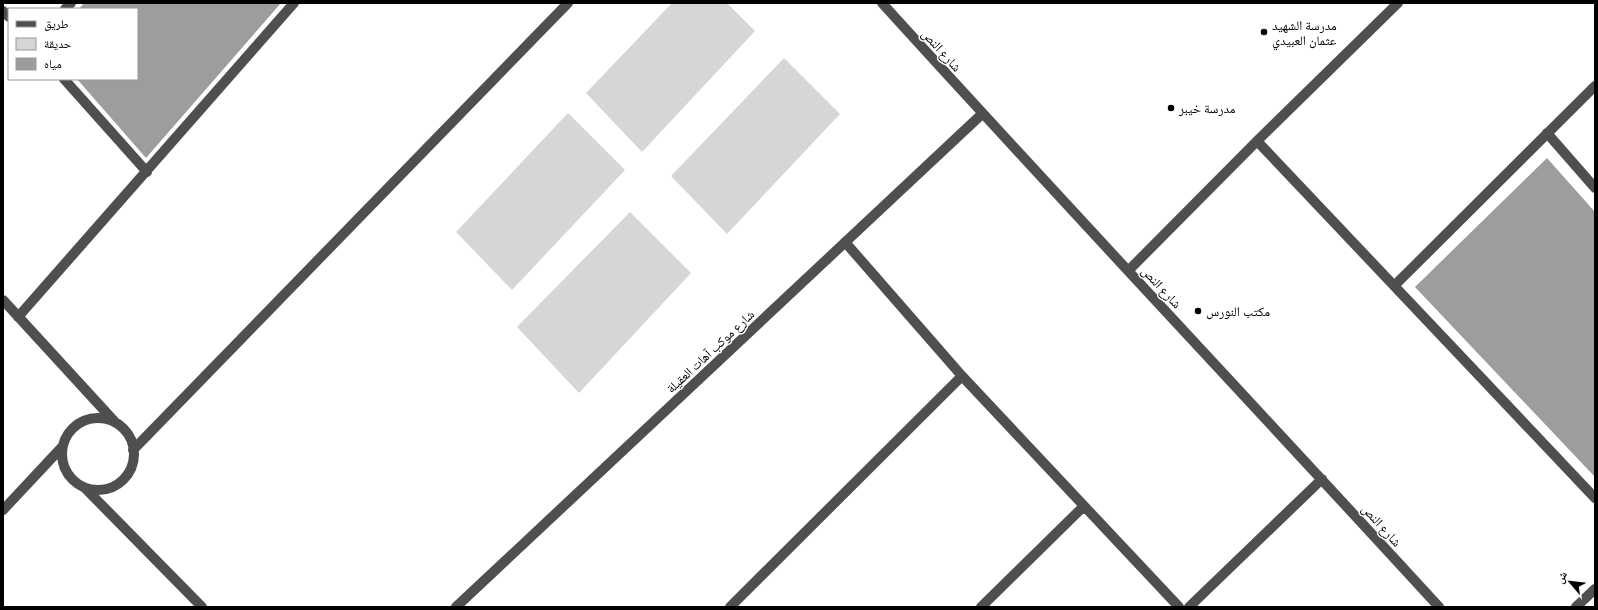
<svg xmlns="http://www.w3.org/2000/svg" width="1598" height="610" viewBox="0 0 1598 610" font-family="'Roboto Condensed','Noto Naskh Arabic',sans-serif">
  <rect width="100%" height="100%" fill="#fff"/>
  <path fill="#d6d6d6" d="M672,3h55l28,28 -113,121 -56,-59z
    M784,58l56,56 -113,120 -56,-58z
    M568,113l57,57 -113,120 -56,-58z
    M630,212l61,61 -112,120 -62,-66z"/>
  <path fill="#9d9d9d" d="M84,3h197l-135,155 -69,-79h60v-70h-58z
    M1547,158l48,54v265l-180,-190z"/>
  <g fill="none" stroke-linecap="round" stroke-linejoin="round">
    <path stroke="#4f4f4f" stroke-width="10" d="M882,3c184,203 372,402 557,604
      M65,9l6,-6
      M3,11l6,6
      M64,79l83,93
      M1547,133l48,55
      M1257,141l338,357
      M845,242l117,134 217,231
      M1129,270l128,-129 141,-138
      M1394,286l201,-200
      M3,300l111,121
      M18,317l276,-314
      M62 454a36 36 0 1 1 72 0a36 36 0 1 1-72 0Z
      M133,450l435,-447
      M84,487l118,120
      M3,510l59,-63
      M456,607l526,-493
      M730,607l232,-231
      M981,607l103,-101
      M1189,607l133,-128
      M1576,607l19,-18"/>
  </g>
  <g fill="#000" stroke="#fff" stroke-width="1.5">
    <circle cx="1264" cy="32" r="4"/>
    <circle cx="1171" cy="108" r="4"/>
    <circle cx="1198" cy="311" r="4"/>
  </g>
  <g text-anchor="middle" stroke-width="3" stroke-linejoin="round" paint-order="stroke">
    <g font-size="13" fill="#000" stroke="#fff" text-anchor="start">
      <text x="1272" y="30">مدرسة الشهيد<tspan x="1272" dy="15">عثمان العبيدي</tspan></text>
      <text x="1179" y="113">مدرسة خيبر</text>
      <text x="1206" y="316">مكتب النورس</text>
    </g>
    <g font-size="13" fill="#000" stroke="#fff">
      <text transform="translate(942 50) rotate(48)" y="5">شارع النص</text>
      <text transform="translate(1162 287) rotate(47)" y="5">شارع النص</text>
      <text transform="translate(710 351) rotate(-43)" y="5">شارع موكب آهات العقيلة</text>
      <text transform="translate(1382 525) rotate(48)" y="5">شارع النص</text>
    </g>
  </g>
  <rect width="1598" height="610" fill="none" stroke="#000000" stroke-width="8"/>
  <rect x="8" y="8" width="130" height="72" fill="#ffffff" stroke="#999999"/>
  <rect x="16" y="21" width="20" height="6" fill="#4f4f4f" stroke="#999999"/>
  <text x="44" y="28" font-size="12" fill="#000000">طريق</text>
  <rect x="16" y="38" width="20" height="12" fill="#d6d6d6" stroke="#999999"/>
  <text x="44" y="48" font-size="12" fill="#000000">حديقة</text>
  <rect x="16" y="58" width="20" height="12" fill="#9d9d9d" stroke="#999999"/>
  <text x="44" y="68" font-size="12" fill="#000000">مياه</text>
  <g transform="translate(1570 582) rotate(298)" stroke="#ffffff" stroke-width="3" paint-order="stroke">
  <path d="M0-3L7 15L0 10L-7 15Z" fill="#000000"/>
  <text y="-6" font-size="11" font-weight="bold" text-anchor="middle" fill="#000000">ش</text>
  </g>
</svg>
